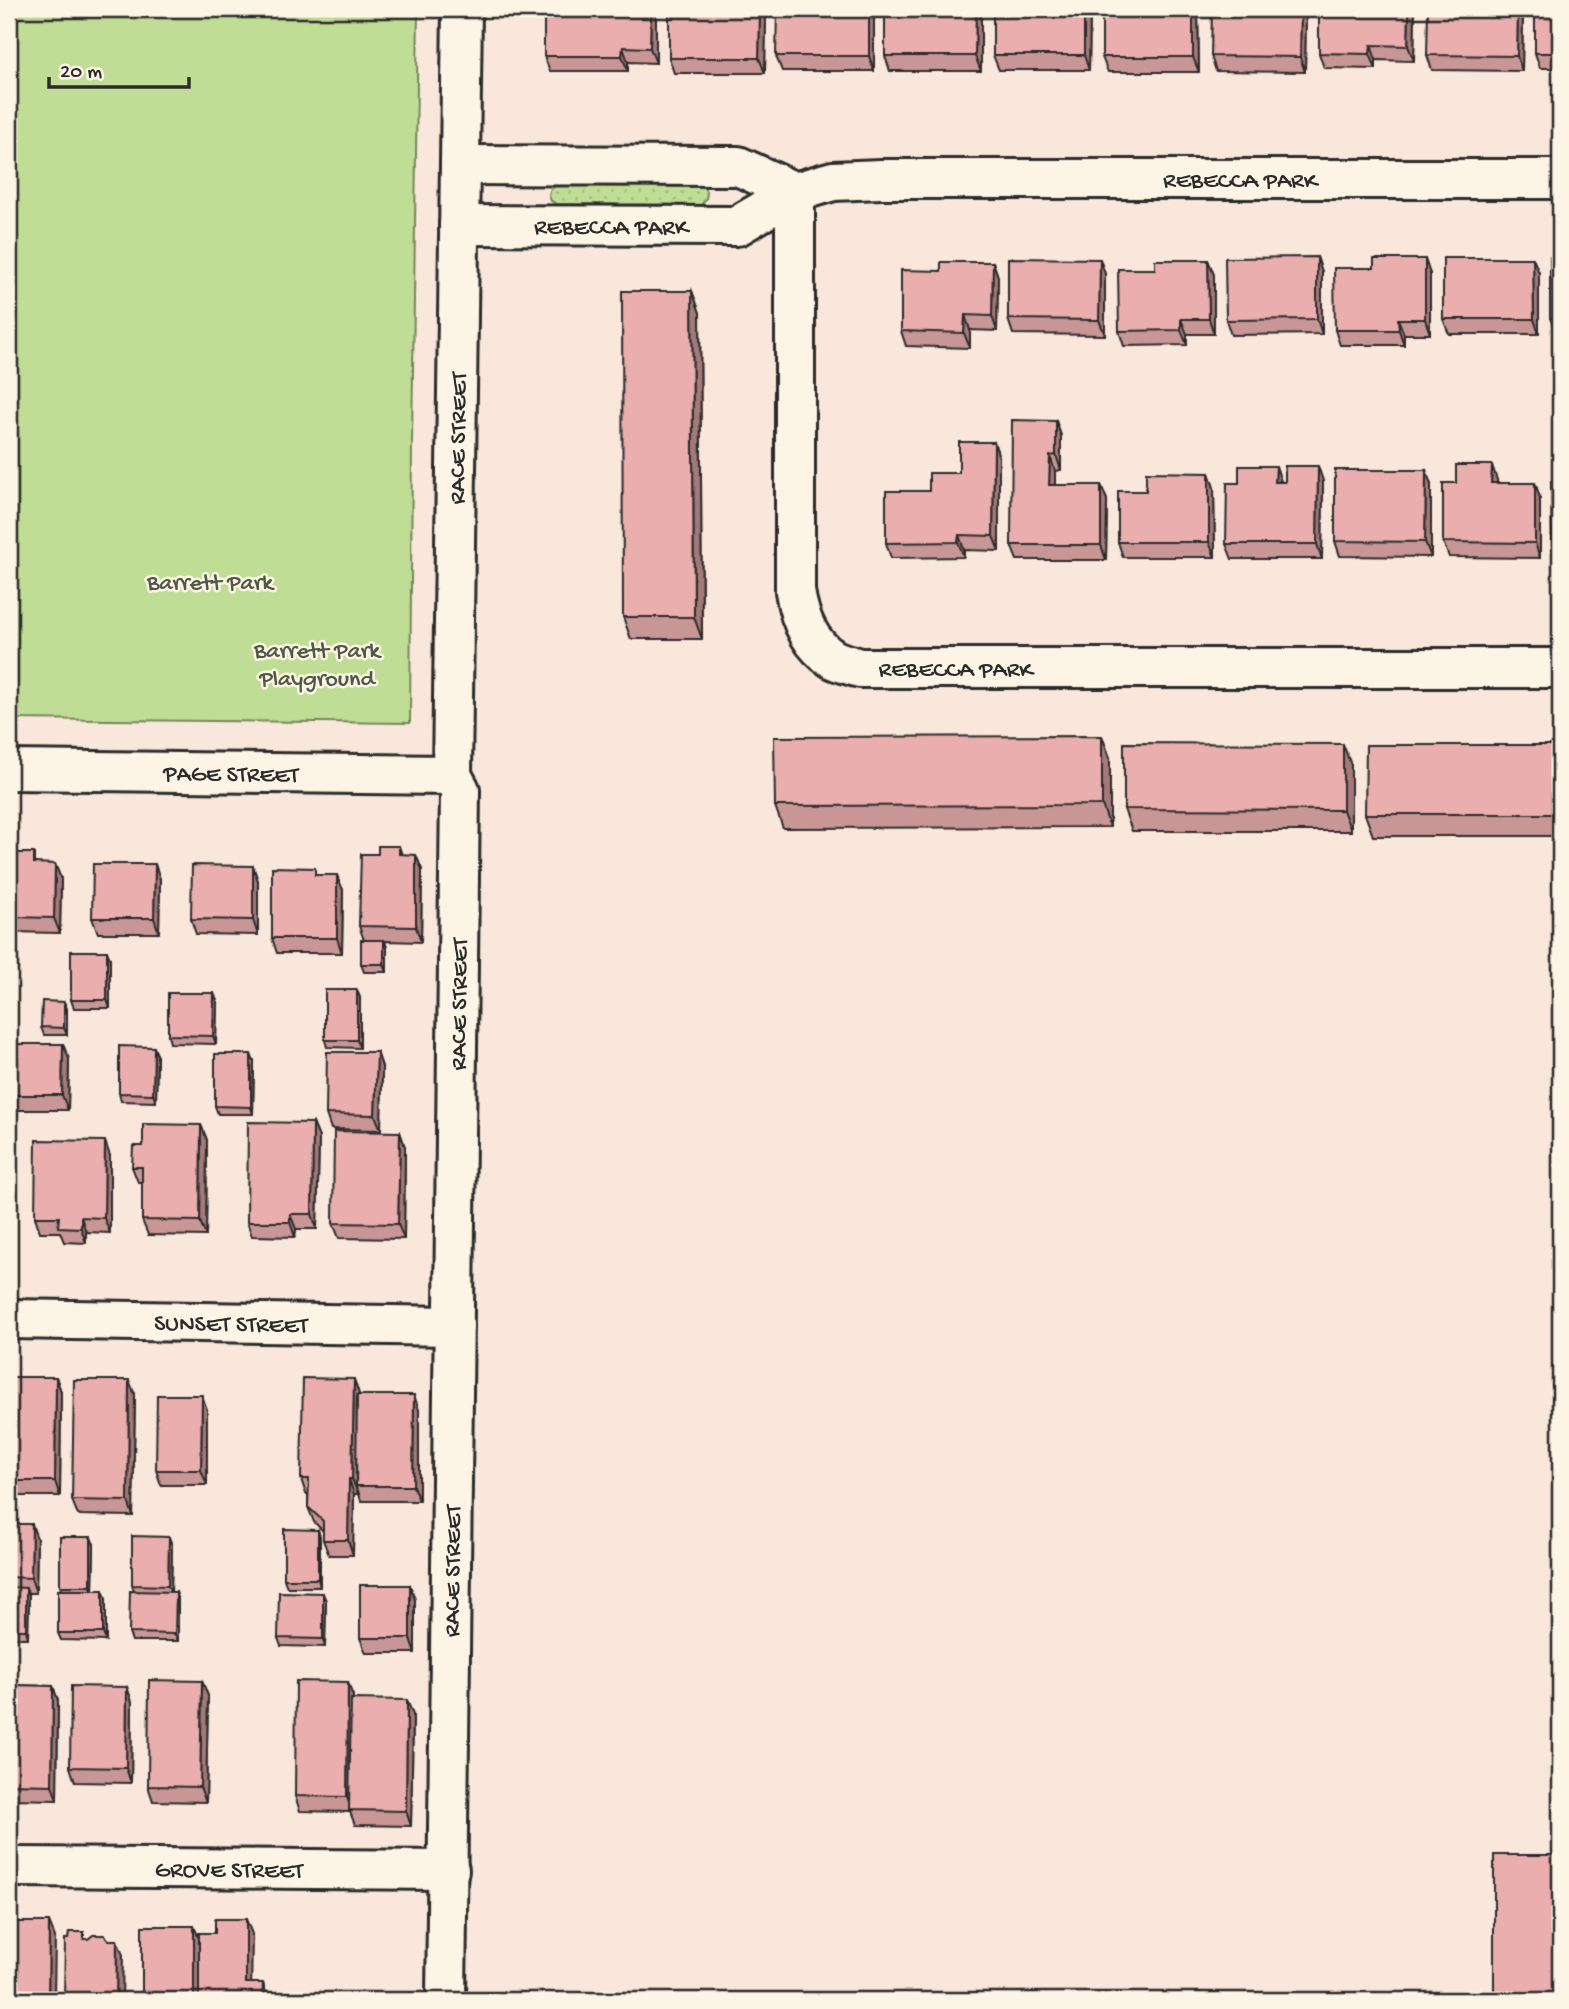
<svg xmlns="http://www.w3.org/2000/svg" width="1569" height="2009" viewBox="0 0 1569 2009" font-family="'Gochi Hand',sans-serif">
  <defs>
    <pattern id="grass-dots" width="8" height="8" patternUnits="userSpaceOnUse" patternTransform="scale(1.75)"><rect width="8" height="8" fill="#c0dd95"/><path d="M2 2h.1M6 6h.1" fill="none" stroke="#a5be81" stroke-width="1.8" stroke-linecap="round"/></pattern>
  </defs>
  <rect width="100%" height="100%" fill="#f8e7da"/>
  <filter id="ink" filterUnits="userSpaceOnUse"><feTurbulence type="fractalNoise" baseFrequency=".0143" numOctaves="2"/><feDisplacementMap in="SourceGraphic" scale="14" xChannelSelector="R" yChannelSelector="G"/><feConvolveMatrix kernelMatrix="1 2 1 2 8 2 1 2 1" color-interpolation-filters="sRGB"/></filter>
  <g filter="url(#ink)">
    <path fill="url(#grass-dots)" stroke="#768460" stroke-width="2" d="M556,186h146c7,6 6,12 -1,19l-144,-1 -6,-3 -2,-6 2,-6z"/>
    <path fill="#c0dd95" stroke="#768460" stroke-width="2" d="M9,9h409l-6,433 -2,281 -401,-4z"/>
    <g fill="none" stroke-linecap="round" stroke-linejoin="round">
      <defs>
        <g id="street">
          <path d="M460,165l278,1 57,26"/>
          <path id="s1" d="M1560,179h-679l-48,2 -38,11v399c4,26 14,53 38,68 7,4 18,6 27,9h700"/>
          <path id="s2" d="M459,225l278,1 58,-34"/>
          <path id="s3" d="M9,770l443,5"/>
          <path id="s4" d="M9,1319l445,7"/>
          <path id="s5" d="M9,1867l440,3"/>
          <path id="s6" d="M446,2000l14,-1210 -8,-15 10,-766"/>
        </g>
      </defs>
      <use href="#street" stroke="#2b2b2b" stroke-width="44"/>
      <use href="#street" stroke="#fcf5e5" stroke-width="38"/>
    </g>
    <path fill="#c89695" stroke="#2b2b2b" stroke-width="2" d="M544,9h112v54l-28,-1v9h-78l-6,-15z
      M669,9h96l1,3 -1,61h-91l-5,-15z
      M1102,9h96l1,63h-91l-6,-15z
      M1306,9l-1,63 -89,-1 -5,-15z
      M1319,9h96l-1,52 -38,-1v9l-52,-1 -5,-15z
      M1560,9v59h-20l-5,-15z
      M1523,10l-1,61 -90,-1 -5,-15z
      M874,11v60h-92l-6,-15z
      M981,11v60h-91l-5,-15z
      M1090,11l-1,59h-90l-6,-15z
      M1317,257l5,15v62l-91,1 -5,-15z
      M1560,257v76h-4l-6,-15z
      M1208,260l6,15v59h-27v11l-63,1 -5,-15 36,-62z
      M993,262l5,15 -1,54 -27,-1v18l-64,-2 -5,-15 40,-60z
      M1539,273v61h-90l-6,-15z
      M1105,274v61l-92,-1 -5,-15z
      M1430,274v60h-26v11h-64l-5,-15z
      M692,291l8,22 2,326h-71l-8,-22z
      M1056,421l5,15v34l-6,1v14h46l6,15 -1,60h-89l-6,-15z
      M994,442l5,15v94l-35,-1v7l-73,1 -5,-15 43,-52 30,-18z
      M1426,470l5,15v72l-91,-1 -5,-15z
      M1209,473l5,15 1,69h-92l-5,-15 28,-51z
      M1497,480v3h38l5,15v60l-91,-1 -6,-15 13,-59z
      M1323,481l-1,78h-90l-6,-15 55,-62z
      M1560,481v75h-3l-5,-15z
      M1102,736l8,22v69l-327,1 -8,-22z
      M1560,745v91h-187l-8,-22z
      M1351,765v66h-219l-8,-22z
      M399,846l3,9h14l6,15 -1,72 -36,-1 2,7v24h-23l-3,-8 3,-24 -5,-14 19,-72z
      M9,853l29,11h17l6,15 -1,54 -51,-1z
      M253,866l5,15v54l-62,-1 -5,-15z
      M160,879l-1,54h-61l-6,-15z
      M343,890l-1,63h-65l-5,-15z
      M110,959v49h-36l-3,-8z
      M357,990l3,8v50l-33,-1 -2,-7z
      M217,1001l-1,43 -46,-1 -2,-8z
      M64,1002l3,7v26h-23l-3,-8z
      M377,1052l5,15 -1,63 -50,-1 -5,-15z
      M157,1055l-1,47 -35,-1 -2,-8z
      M69,1059l-1,51h-53l-5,-15z
      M254,1062l-1,52h-35l-3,-8z
      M313,1123l6,15 -2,91h-21l-1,8 -43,-1 -5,-14z
      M201,1125l6,15 -1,96 -58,-1 -6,-15v-38h-4l-6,-15 11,-21z
      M400,1132l5,15 -1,92 -65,-1 -6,-15z
      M110,1156v77l-24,-1v11l-22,-1 -4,-10h-20l-5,-15z
      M9,1377h47l5,15 -1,104h-51z
      M135,1395l-2,121 -55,-1 -6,-15z
      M359,1395l60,15v91h-58l-3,-11v4h-4l-1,61h-24l-6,-15v-9l-9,-9 -6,-15v-13h-2l-5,-15z
      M207,1410v75h-46l-5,-15z
      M9,1524l28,15 -1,54h-8l1,2 -1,43h-19z
      M318,1530l2,7v50h-33l-3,-8z
      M94,1545l-1,45 13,8v43l-45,-1 -3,-7 3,-43 -1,-4z
      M172,1545l-1,47h5l2,8v41h-46l-3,-8 5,-42 -2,-6z
      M410,1585l5,15v53h-49l-6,-15z
      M326,1601l-1,46 -44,-1 -3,-8z
      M202,1681l6,15 -2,106 -53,-1 -5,-15z
      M9,1685l44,1 5,15 -1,99 -48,-1z
      M127,1687l5,15 -1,81 -56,-1 -5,-15z
      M353,1697v2l60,16 -2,111 -56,-1 -5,-13 -50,-1 -5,-15z"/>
    <path fill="#a37a79" stroke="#2b2b2b" stroke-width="2" d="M651,9h5v54l-6,-15z
      M760,9h5l1,3 -1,61 -6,-15z
      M869,9h4l1,2v60l-5,-15z
      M976,9h4l1,2v60l-6,-15z
      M1084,9h5l1,2 -1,59 -5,-15z
      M1193,9h5l1,63 -6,-15z
      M1301,9h5l-1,63 -5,-15z
      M1409,9h6l-1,52 -6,-15z
      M1518,9h5v1l-1,61 -5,-15z
      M1371,45l5,15v9l-6,-15z
      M623,47l5,15v9l-6,-15z
      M1317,257l5,15v62l-5,-15z
      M1533,258l6,15v61l-5,-15z
      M1100,259l5,15v61l-6,-15z
      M1425,259l5,15v60l-5,-15z
      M1208,260l6,15v59l-5,-15z
      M993,262l5,15 -1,54 -5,-15z
      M692,291l8,22 2,326 -8,-22z
      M965,315l5,15v18l-6,-15z
      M1181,319l6,15v11l-6,-15z
      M1398,319l6,15v11l-5,-15z
      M1056,421l5,15v34l-5,-15z
      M994,442l5,15v94l-6,-15z
      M1050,456l5,15v29l-6,-15z
      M1492,465l5,15v18l-6,-15z
      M1276,466l5,15 -6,1z
      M1318,466l5,15 -1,78 -5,-15z
      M1426,470l5,15v72l-6,-15z
      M1209,473l5,15 1,69 -6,-15z
      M1535,483l5,15v60l-5,-15z
      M1101,485l6,15 -1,60 -5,-15z
      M959,535l5,15v7l-6,-15z
      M1102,736l8,22v69l-8,-22z
      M1343,744l8,21v66l-8,-21z
      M416,855l6,15 -1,72 -5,-15z
      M55,864l6,15 -1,54 -6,-15z
      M155,864l5,15 -1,54 -5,-15z
      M253,866l5,15v54l-5,-15z
      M337,875l6,15 -1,63 -5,-15z
      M384,940l3,8v24l-3,-8z
      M107,951l3,8v49l-3,-8z
      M357,990l3,8v50l-3,-8z
      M214,993l3,8 -1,43 -3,-8z
      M64,1002l3,7v26l-3,-7z
      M63,1044l6,15 -1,51 -6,-15z
      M154,1047l3,8 -1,47 -3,-8z
      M377,1052l5,15 -1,63 -6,-15z
      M251,1054l3,8 -1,52 -2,-7z
      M313,1123l6,15 -2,91 -5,-15z
      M201,1125l6,15 -1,96 -6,-15z
      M400,1132l5,15 -1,92 -6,-15z
      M105,1141l5,15v77l-6,-15z
      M290,1214l6,15 -1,8 -5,-15z
      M81,1217l5,15v11l-5,-15z
      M56,1377l5,15 -1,104 -5,-15z
      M354,1379l5,15 -3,92 2,8 -6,-15z
      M129,1380l6,15 -2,121 -5,-15z
      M202,1395l5,15v75l-6,-15z
      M414,1395l5,15v91l-6,-15z
      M349,1479l5,15 -1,61 -5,-15z
      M32,1524l5,15 -1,54 -5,-15z
      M318,1530l2,7v50l-2,-8z
      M91,1537l3,8 -1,49 -2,-8z
      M169,1537l3,8 -1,48 -3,-7z
      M410,1585l5,15v53l-5,-15z
      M26,1588l3,7 -1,43 -2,-8z
      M103,1590l3,8v43l-3,-8z
      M176,1592l2,8v41l-3,-7z
      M323,1593l3,8 -1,46 -2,-8z
      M202,1681l6,15 -2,106 -6,-15z
      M348,1682l5,15 -1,115 -5,-15z
      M53,1686l5,15 -1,99 -5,-15z
      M127,1687l5,15 -1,81 -5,-15z
      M407,1700l6,15 -2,111 -5,-15z
      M246,1919l6,15 -1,64 -5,-15z
      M49,1922l6,15 -1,63h-6z
      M194,1926l6,15 -1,59h-5z
      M117,1940l6,15 -1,45h-6z
      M263,1983l5,15v2h-6z"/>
    <path fill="#e9aead" stroke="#2b2b2b" stroke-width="2" d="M544,9h107l-1,39 -27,-1 -1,9h-78z
      M669,9h91l-1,49h-90z
      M777,9h92v47h-93z
      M885,9h91l-1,47h-90z
      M993,9h91v46h-91z
      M1102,9h91v48h-91z
      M1212,9h89l-1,48 -89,-1z
      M1319,9h90l-1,37 -37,-1 -1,9 -51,-1z
      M1428,9h90l-1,47 -90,-1z
      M1535,9h25v44h-25z
      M1317,257v62l-91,1 -1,-62z
      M1550,257h10v61h-10z
      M1008,258l92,1 -1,61 -91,-1z
      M1443,258h90l1,61h-91z
      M1374,259h51v60h-27l1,11h-64l-1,-62h40z
      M1155,260h53l1,59h-28v11l-62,1 -1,-62h37z
      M941,262h52l-1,54 -27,-1 -1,18 -63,-2v-61l40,1z
      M622,291h70l2,326h-71z
      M1012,420l44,1v34l-6,1 -1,29h52v60h-90z
      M959,442h35l-1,94 -34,-1 -1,7 -72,1v-52h43v-18h30z
      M1456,465h36l-1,18h44v60l-92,-1v-59h13z
      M1239,466h37l-1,16h10v-16h33l-1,78h-91l1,-61h12z
      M1335,470h91l-1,72 -90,-1z
      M1146,472l63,1v69h-91v-51h28z
      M1551,481h9v60h-8z
      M1102,736v69l-327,1 -1,-69z
      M1124,743l219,1v66l-219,-1z
      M1366,745h194v69h-195z
      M378,846h21v8l17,1v72l-57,-1 2,-72h17z
      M9,853h25v10l21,1 -1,54 -45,-1z
      M93,864h62l-1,54h-62z
      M192,865l61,1v54l-62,-1z
      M272,867l43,1v7h22v63h-65z
      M361,940h23v24h-23z
      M71,951h36v49h-36z
      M325,990h32v50h-32z
      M168,993h46l-1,43 -45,-1z
      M42,1001l22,1v26l-23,-1z
      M10,1044h53l-1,51h-52z
      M119,1046l35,1 -1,47 -34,-1z
      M327,1052h50l-2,63 -49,-1z
      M215,1054h36v53l-36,-1z
      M248,1122l65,1 -1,91h-22v8h-43z
      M143,1124l58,1 -1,96 -58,-1v-53h-10l1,-21h10z
      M334,1131l66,1 -2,92 -65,-1z
      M36,1140l69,1 -1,77 -23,-1v11l-23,-1 1,-10h-24z
      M9,1377h47l-1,104h-46z
      M303,1378l51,1 -2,100h-3l-1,61h-25v-19l-15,-14 1,-28h-8z
      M74,1380h55l-1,121 -56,-1z
      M157,1395h45l-1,75h-45z
      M357,1395h57l-1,91h-57z
      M9,1524h23l-1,54 -22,-1z
      M284,1529l34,1v49h-34z
      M132,1536l37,1 -1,49 -36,-1z
      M60,1537h31v49h-31z
      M360,1585h50v53h-50z
      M9,1587l17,1v42h-17z
      M58,1590h45v43h-45z
      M130,1591l46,1 -1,42 -46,-1z
      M279,1592l44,1v46l-45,-1z
      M149,1680l53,1 -2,106 -52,-1z
      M296,1681l52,1 -1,115 -52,-1z
      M9,1685l44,1 -1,99 -43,-1z
      M71,1686l56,1 -1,81 -56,-1z
      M351,1699l56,1 -1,111 -57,-1z
      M1494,1855h66v145h-66z
      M215,1919h31v64h17l-1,17h-63v-67h16z
      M9,1922h40l-1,78h-39z
      M142,1926h52v74h-52z
      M69,1932h15v7h4l5,-4h11l5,5h8l-1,60h-52l1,-61h3z"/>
  </g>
  <g text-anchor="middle" stroke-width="5" stroke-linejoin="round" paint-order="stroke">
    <g font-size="24" fill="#2b2b2b" stroke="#fcf5e5">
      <text x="1240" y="187">REBECCA PARK</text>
      <text dy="8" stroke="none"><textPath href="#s2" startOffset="152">REBECCA PARK</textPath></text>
      <text dy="8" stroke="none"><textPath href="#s6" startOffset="1564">RACE STREET</textPath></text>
      <text dy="8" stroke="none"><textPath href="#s1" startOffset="1370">REBECCA PARK</textPath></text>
      <text dy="8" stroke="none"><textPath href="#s3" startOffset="222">PAGE STREET</textPath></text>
      <text dy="8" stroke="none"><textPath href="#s6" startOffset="996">RACE STREET</textPath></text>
      <text dy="8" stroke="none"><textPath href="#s4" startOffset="222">SUNSET STREET</textPath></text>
      <text dy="8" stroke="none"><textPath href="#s6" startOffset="429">RACE STREET</textPath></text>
      <text dy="8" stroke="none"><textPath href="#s5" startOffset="220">GROVE STREET</textPath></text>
    </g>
    <g font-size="24" fill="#505846" stroke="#fcf5e5">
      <text x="210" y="589">Barrett Park</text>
      <text x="317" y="657">Barrett Park<tspan x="317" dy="28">Playground</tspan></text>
    </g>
  </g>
  <rect width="1569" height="2009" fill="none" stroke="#fcf5e5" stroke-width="35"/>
  <rect x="18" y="18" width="1534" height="1974" fill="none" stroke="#2b2b2b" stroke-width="2.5" filter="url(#ink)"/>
  <path d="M49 77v10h140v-10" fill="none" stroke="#2b2b2b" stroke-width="3.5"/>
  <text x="60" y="77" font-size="21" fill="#2b2b2b" stroke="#fcf5e5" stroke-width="5" paint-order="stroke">20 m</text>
</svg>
